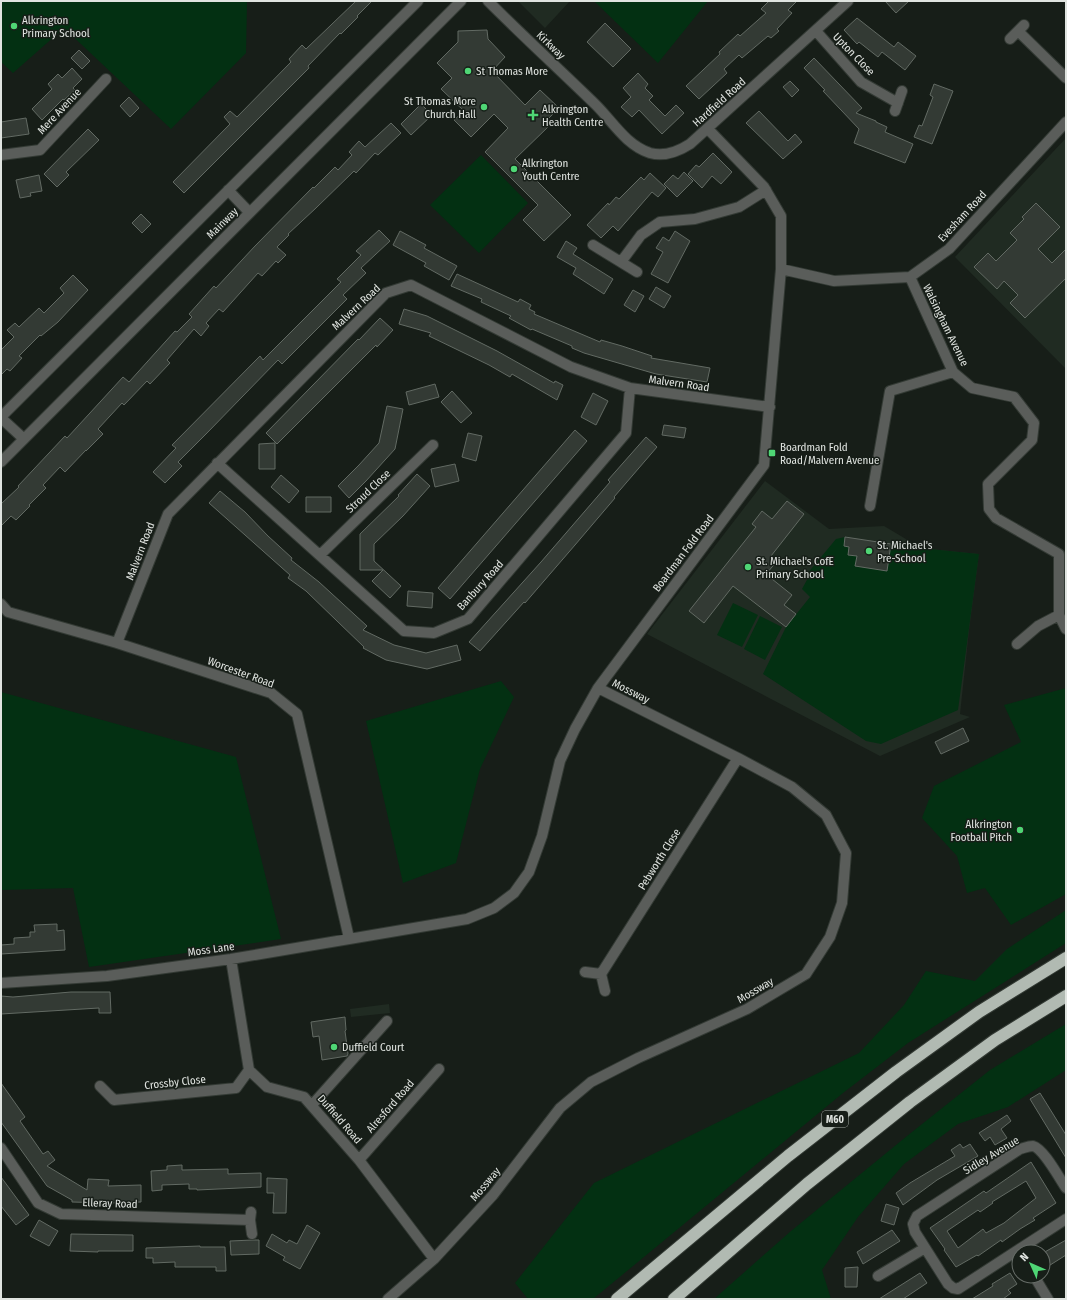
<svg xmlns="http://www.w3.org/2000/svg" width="1067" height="1300" viewBox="0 0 1067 1300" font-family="'Fira Sans Condensed',sans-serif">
  <rect width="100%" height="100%" fill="#171e18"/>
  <path fill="#202b22" d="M518,1h52l-25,27z
    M1066,138v231l-111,-112z
    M765,481l64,48 55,-3 37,22 58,6 -10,76 -9,84 10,3 -90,39 -233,-122z
    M389,1004l1,9 -39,4 -1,-8z"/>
  <path fill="#033012" d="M1,1h246l-1,52 -75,76 -107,-101 -51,45 -12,-11z
    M596,1h112l-50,62 -63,-61z
    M481,155l47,48 -49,50 -49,-48z
    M845,537l-1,9 5,1 -1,8 9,1 -2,10 32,5 4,-26 88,9 -21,156 -77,34 -15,-3 -103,-67 23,-47 24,-30 -8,-8 6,-11 -1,-4 29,-35z
    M733,603l25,12 -16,32 -25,-12z
    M760,616l22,11 -17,33 -21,-11z
    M501,681l13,16 -34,72 -24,94 -53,20 -37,-162z
    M1066,688v206l-55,31 -26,-37 -18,5 -10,-37 -35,-38 12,-32 87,-44 -17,-37z
    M1,692l235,65 45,182 -192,28 -16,-79 -72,2z
    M1066,910v33l-158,100 -65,50 -250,206h-65l-13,-16 79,-100 265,-130 45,-48 22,-34 49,10 32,-32z
    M1066,1024v46l-58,37 -50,17 -54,40 -46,53 -36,53 9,29h-117l77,-68 116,-95 83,-66z"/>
  <path fill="#333a34" stroke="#626a63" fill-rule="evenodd" d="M356,1h16l-15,15 1,1 -17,17 -1,-1 -32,33 1,2 -125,125 -11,-11 57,-58 -6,-7 6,-6 7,6 54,-55 -2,-3 13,-14 4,4z
    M769,1h28l-9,9 4,3 -15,16 2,2 -8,7 -3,-2 -26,22 -3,-3 -15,14 3,4 -28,26 -13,-13 34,-32 -1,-2 19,-18 2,2 26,-23 -5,-4z
    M885,1h24l-13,12z
    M857,18l37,29 4,-5 18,14 -11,14 -23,-18 -4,5 -19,-15 -2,2 -13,-14z
    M605,23l26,26 -18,18 -26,-25z
    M487,30l1,9 17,18 -13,14 33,34 15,-15 19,18 -14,14 4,4 -34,33 56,56 -27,26 -21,-21 15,-15 -53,-53 23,-24 -14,-14 -23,23 -17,-17 10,-9 -23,-22 11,-11 -15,-15 21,-21v-11z
    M79,50l11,11 -8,8 -11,-11z
    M814,58l48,50 -6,5 20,8v1l11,5 -2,5 28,12 -8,19 -51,-20 5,-14 -36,-38 2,-1 -21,-22z
    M72,68l10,11 -9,9 2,2 -11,10 -1,-1 -21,21 -10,-11 20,-20 -4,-5 10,-10 4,4z
    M638,73l10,11 -3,4 8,8 -4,4 16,16 11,-11 8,8 -22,21 -23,-24 -7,7 -11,-10 10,-10 -8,-9z
    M790,81l9,9 -7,7 -9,-10z
    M934,84l19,7 -21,53 -18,-7 5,-12 3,1 11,-29 -3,-2z
    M129,97l10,11 -9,9 -10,-11z
    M421,104l11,11 -21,20 -10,-11z
    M759,111l29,30 7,-7 7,8 -19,17 -37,-36z
    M26,118l3,16 -28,4v-16z
    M391,123l10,10 -23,22 -3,-2 -19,20 -2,-2 -38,37 -28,26 1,1 -12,12 9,8 -8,8 -2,-2 -14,15 -4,-3 -35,39 -4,-3 -13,14 3,3 -8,10 -7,-7 -27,31 3,3 -20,21 -3,-3 -23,24 -2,-2 -24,26 5,5 -17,17v-1l-21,22 -5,-5 -17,18 3,3 -17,17 1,1 -14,14 -5,-4 -10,10v-22l18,-17 -1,-1 47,-50 2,2 56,-61 6,5 46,-51 2,1 15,-15 -3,-3 25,-28 2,2 39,-42 58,-59 1,1 21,-21 3,3 14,-15 -3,-3 10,-11 6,6z
    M88,129l11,11 -33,32 3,3 -12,12 -13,-13z
    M713,153l19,19 -11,12 -9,-8 -10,12 -14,-14 8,-9 3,2z
    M684,172l9,9 -16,16 -13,-13 9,-9 5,4z
    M650,173l16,15 -8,9 -6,-5 -34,39 -5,-5 -12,12 -14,-13 21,-22 1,2 7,-8 3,2 22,-22 3,3z
    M39,175l3,16 -12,2 1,3 -11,2 -4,-18z
    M1036,203l24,24 -22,22 14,14 14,-14v29l-41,40 -15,-15 8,-8 -14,-14 -7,8 -23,-22 14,-14 8,8 21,-21 -7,-7 14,-14 -2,-2z
    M141,214l10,10 -9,9 -10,-10z
    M379,230l11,11 -29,27 5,5 -23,22 4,4 -65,65 -4,-4 -71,73 -29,29 4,4 -17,17 -12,-11 23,-24 -4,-3 88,-89 3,4 78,-78 -4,-3 24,-24 -5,-4z
    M400,231l26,14 -2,3 33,18 -8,14 -25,-14 2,-3 -33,-18z
    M675,231l15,10 -22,42 -17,-9 12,-22 -7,-4 7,-11 6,4z
    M566,241l11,7 -4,6 40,25 -9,15 -31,-20 3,-6 -19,-11z
    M457,274l61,28 2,-3 11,6 -2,4 6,3 -1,2 66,28 1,-2 21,6 30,10 -1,2 59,10 -3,14 -51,-8 -72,-21 -12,-5v-2l-40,-17 -1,1 -22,-12 2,-2 -30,-14 1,-3 -31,-13z
    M73,275l15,15 -30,32 -17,14 -1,-1 -21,21 3,2 -12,13 -3,-2 -6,6v-25l13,-13 -7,-7 8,-7 4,4 20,-19 5,5 20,-20 -4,-5z
    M656,287l15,9 -7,12 -15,-9z
    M633,290l11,6 -9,16 -11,-7z
    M404,309l23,7 70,35 57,32 1,-2 8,4 -6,15 -45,-26 -2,3 -21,-12 -60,-29 2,-3 -32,-9z
    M380,318l13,12 -16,17 -1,-2 -99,99 -11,-11 92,-94 1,1z
    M435,384l4,13 -30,8 -3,-13z
    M452,391l20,22 -11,10 -20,-21z
    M593,393l15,8 -12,24 -15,-8z
    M387,406l16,3 -8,40 -29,32 -17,17 -11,-12 21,-21 20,-22z
    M664,425l22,3 -2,10 -22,-3z
    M575,430l12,11 -137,158 -12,-11z
    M468,433l14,3 -6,25 -14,-4z
    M646,437l11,10 -43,50 1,1 -40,47 -50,58 -1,-1 -44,49 -11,-9 72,-80 69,-80 -2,-2z
    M275,443v26h-16v-25z
    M455,464l4,17 -24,6 -4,-18z
    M417,474l13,12 -27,30 -29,28v17l27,25 -11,12 -18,-17 11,-11h-23v-36l39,-38 -1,-1z
    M281,475l18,16 -10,12 -18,-16z
    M220,491l25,21 23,24 24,22 -1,2 28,22 48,44 -4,4 31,15 32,8 31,-8 4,15 -34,9 -41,-9 -23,-12 1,-1 -27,-26 -31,-30 -18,-13 2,-3 -81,-72z
    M306,497h25v15h-25z
    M787,501l17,13 -33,42 6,5 -10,12 6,5 -1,1 20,16 -8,10 12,9 -10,13 -53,-41 -29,37 -15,-12 67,-84 -4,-3 10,-13 10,8z
    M845,537l46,7 -4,27 -32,-5 2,-10 -9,-1 1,-8 -5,-1z
    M408,591l25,2 -1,15 -25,-2z
    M963,728l6,13 -28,13 -6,-12z
    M57,924v7l7,-1 1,20 -64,4v-9l13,-1v-6l16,-1v-5h5l-1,-7z
    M71,992h39l1,21h-12v-5l-98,6v-18l12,1z
    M345,1017l1,13 -1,1 3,23 -1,2 -25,4 -3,-24 -6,1 -2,-15z
    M1,1083l24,34 -5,4 23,33 5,-3 7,9 -8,6 40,24 1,-11 21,1 -1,6 33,-1v17l-33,1 -36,-1v-2l-25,-14 -46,-64z
    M1040,1093l26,42v23l-36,-59z
    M1007,1115l4,6 -10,8 6,9 -12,7 -5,-8 -5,4 -6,-8z
    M960,1144l3,4 7,-4 8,12 -41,24 -34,25 -7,-12 14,-10 45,-27 -4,-6z
    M1031,1162l25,41 -23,15 2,2 -15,9 -18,13 -1,-2 -23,16 -1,-1 -21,12 -12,-17 1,-1 -15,-21 54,-37 2,2zM1026,1181l10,17 -32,25 -18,10 -3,-4 -25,19 -11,-17 31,-21 2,2 13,-9 -1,-1z
    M182,1165v5l46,-1v5l33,-1v14l-64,3v-1h-8v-5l-27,1v5l-10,1 -1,-20 16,-1v-4z
    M1,1177l28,38 -13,10 -15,-19z
    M267,1178l20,1 -1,34h-13l1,-20h-7z
    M886,1204l13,4 -5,17 -13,-4z
    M39,1220l19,11 -9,15 -19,-10z
    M307,1225l13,8 -20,36 -17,-9 2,-3 -19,-11 6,-12 15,9 2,-3 8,4z
    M892,1230l8,11 -37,23 -6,-12z
    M71,1234l62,1v16h-35v1l-28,-1z
    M253,1240h6v14l-28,1 -1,-14z
    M1066,1240v15l-19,12 -4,-6v-8z
    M200,1246v1h25l1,24h-10v-4h-41v-5l-22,1v-5h-7v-10z
    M858,1267l-1,20h-12v-19z
    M920,1273l7,10 -24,16h-24z
    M1010,1273l7,11 -9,6 3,3 -8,6h-31l21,-13 -1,-2z"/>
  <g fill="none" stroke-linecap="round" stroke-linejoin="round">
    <defs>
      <path id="minor" d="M488,1c35,35 72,69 108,104 17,17 30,40 54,48 14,4 29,-2 40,-9l158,-143
        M816,31l45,51 37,21
        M1018,31l48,47
        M1010,39l14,-14
        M895,111l7,-20
        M1,155l39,-5 66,-71
        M593,245l44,27
        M621,262l20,-27 19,-13 35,-3 44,-12 27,-17
        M781,269l53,12 76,-4 39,-28 117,-127
        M910,277l43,95 19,16 42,9 20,26 -2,17 -44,44 1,25 7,9 63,36v61l7,14
        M217,463l187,168 30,2 34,-14 158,-186 4,-45
        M870,506l20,-115 63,-19
        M320,555l113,-110
        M1,604l7,8 109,31 154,50 26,21 52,224
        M117,643l51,-129 218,-221 25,-8 160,82 59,21 140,19
        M1017,644l21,-18 21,-11
        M231,959l18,111 18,17 37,10 55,63 75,99
        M585,972l16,2 137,-216
        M601,974l4,17
        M1,983l106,-7 124,-17 236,-40 27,-11 20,-15 15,-21 13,-36 18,-75 15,-32 23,-41 166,-223 17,-196v-53l-17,-29 -56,-58
        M100,1086l14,14 122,-12 13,-18
        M312,1105l75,-84
        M1,1148l37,55 23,11 189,6
        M359,1160l80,-91
        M251,1212l-1,8 2,14
        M1018,1250l48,-31
        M1019,1252l-1,-2 -60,39 -5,-1 -5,-4 -33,-52 -2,-8 4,-8 103,-67c4,-1 8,-3 13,-3 11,3 26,32 33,42
        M878,1276l47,-28
        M1034,1276l14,23
        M388,1299l46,-40 59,-64 67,-87 31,-26 47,-24 109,-49 59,-35 24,-37 12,-34 4,-50 -20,-38 -34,-28 -54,-29 -140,-70"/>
      <path id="tertiary" d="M228,190l21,22
        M1,417l417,-416
        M1,418l23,21
        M1,462l460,-461"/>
      <path id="motorway" d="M617,1299l171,-143 108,-84 83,-60 87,-54
        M674,1299l133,-115 103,-82 85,-62 71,-44"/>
    </defs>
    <use href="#minor" stroke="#333a34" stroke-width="12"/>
    <use href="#tertiary" stroke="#333a34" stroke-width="12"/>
    <use href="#motorway" stroke="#333a34" stroke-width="14"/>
    <use href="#minor" stroke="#5a5d5a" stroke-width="10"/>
    <use href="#tertiary" stroke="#5a5d5a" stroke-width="10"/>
    <use href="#motorway" stroke="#b1bab2" stroke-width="12"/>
  </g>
  <g fill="#4fd675" stroke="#171e18" stroke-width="1.5">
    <circle cx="14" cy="26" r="4"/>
    <circle cx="468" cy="71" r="4"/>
    <circle cx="484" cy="107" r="4"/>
    <path d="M531 109h4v4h4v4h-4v4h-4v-4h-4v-4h4z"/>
    <circle cx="514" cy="169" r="4"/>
    <rect x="768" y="449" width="8" height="8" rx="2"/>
    <circle cx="869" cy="551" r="4"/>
    <circle cx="748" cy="567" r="4"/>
    <circle cx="1020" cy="830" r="4"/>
    <circle cx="334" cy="1047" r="4"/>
  </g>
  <g text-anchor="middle" stroke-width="3" stroke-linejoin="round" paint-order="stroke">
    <rect fill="#171e18" stroke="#a4a9a4" stroke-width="1" x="822" y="1111" width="26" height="16" rx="3"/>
    <g font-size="10" font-weight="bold" fill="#e0e4e0">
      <text x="835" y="1123">M60</text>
    </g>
    <g font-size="11" fill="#e0e4e0" stroke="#171e18" text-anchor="start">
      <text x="22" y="24">Alkrington<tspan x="22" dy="13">Primary School</tspan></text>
      <text x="476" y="75">St Thomas More</text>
      <text x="476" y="105" text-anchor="end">St Thomas More<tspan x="476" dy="13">Church Hall</tspan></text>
      <text x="542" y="113">Alkrington<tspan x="542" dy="13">Health Centre</tspan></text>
      <text x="522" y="167">Alkrington<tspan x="522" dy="13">Youth Centre</tspan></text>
      <text x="780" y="451">Boardman Fold<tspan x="780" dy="13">Road/Malvern Avenue</tspan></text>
      <text x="877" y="549">St. Michael's<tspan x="877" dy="13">Pre-School</tspan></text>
      <text x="756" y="565">St. Michael's CofE<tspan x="756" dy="13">Primary School</tspan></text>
      <text x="1012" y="828" text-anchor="end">Alkrington<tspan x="1012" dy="13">Football Pitch</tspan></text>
      <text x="342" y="1051">Duffield Court</text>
    </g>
    <g font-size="11" fill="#e0e4e0" stroke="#171e18">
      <text transform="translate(551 45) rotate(44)" y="4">Kirkway</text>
      <text transform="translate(854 54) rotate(46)" y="4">Upton Close</text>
      <text transform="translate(719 102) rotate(-42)" y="4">Hardfield Road</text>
      <text transform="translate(59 111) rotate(-47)" y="4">Mere Avenue</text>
      <text transform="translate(962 216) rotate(-47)" y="4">Evesham Road</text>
      <text transform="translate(222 223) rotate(-45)" y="4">Mainway</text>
      <text transform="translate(356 307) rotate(-43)" y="4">Malvern Road</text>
      <text transform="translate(946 325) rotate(64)" y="4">Walsingham Avenue</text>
      <text transform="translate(679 383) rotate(8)" y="4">Malvern Road</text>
      <text transform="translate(368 491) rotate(-44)" y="4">Stroud Close</text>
      <text transform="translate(140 551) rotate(-69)" y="4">Malvern Road</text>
      <text transform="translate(683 553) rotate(-53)" y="4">Boardman Fold Road</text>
      <text transform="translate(480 585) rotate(-48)" y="4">Banbury Road</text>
      <text transform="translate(241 672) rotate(20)" y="4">Worcester Road</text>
      <text transform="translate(631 691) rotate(27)" y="4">Mossway</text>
      <text transform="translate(659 859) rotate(-58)" y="4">Pebworth Close</text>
      <text transform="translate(211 949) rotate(-8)" y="4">Moss Lane</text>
      <text transform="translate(755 990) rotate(-30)" y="4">Mossway</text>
      <text transform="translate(175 1082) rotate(-6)" y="4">Crossby Close</text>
      <text transform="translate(390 1106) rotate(-49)" y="4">Alresford Road</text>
      <text transform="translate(340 1119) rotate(49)" y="4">Duffield Road</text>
      <text transform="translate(991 1155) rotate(-31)" y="4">Sidley Avenue</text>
      <text transform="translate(485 1184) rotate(-50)" y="4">Mossway</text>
      <text transform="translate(110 1203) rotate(2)" y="4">Elleray Road</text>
    </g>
  </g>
  <rect width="1067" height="1300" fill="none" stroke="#e0e4e0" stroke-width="4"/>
  <g transform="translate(1031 1264) rotate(315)"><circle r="19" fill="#171e18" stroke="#676d68"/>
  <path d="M0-3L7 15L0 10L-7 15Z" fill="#4fd675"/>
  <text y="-6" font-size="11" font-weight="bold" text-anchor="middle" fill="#e0e4e0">N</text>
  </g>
</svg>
